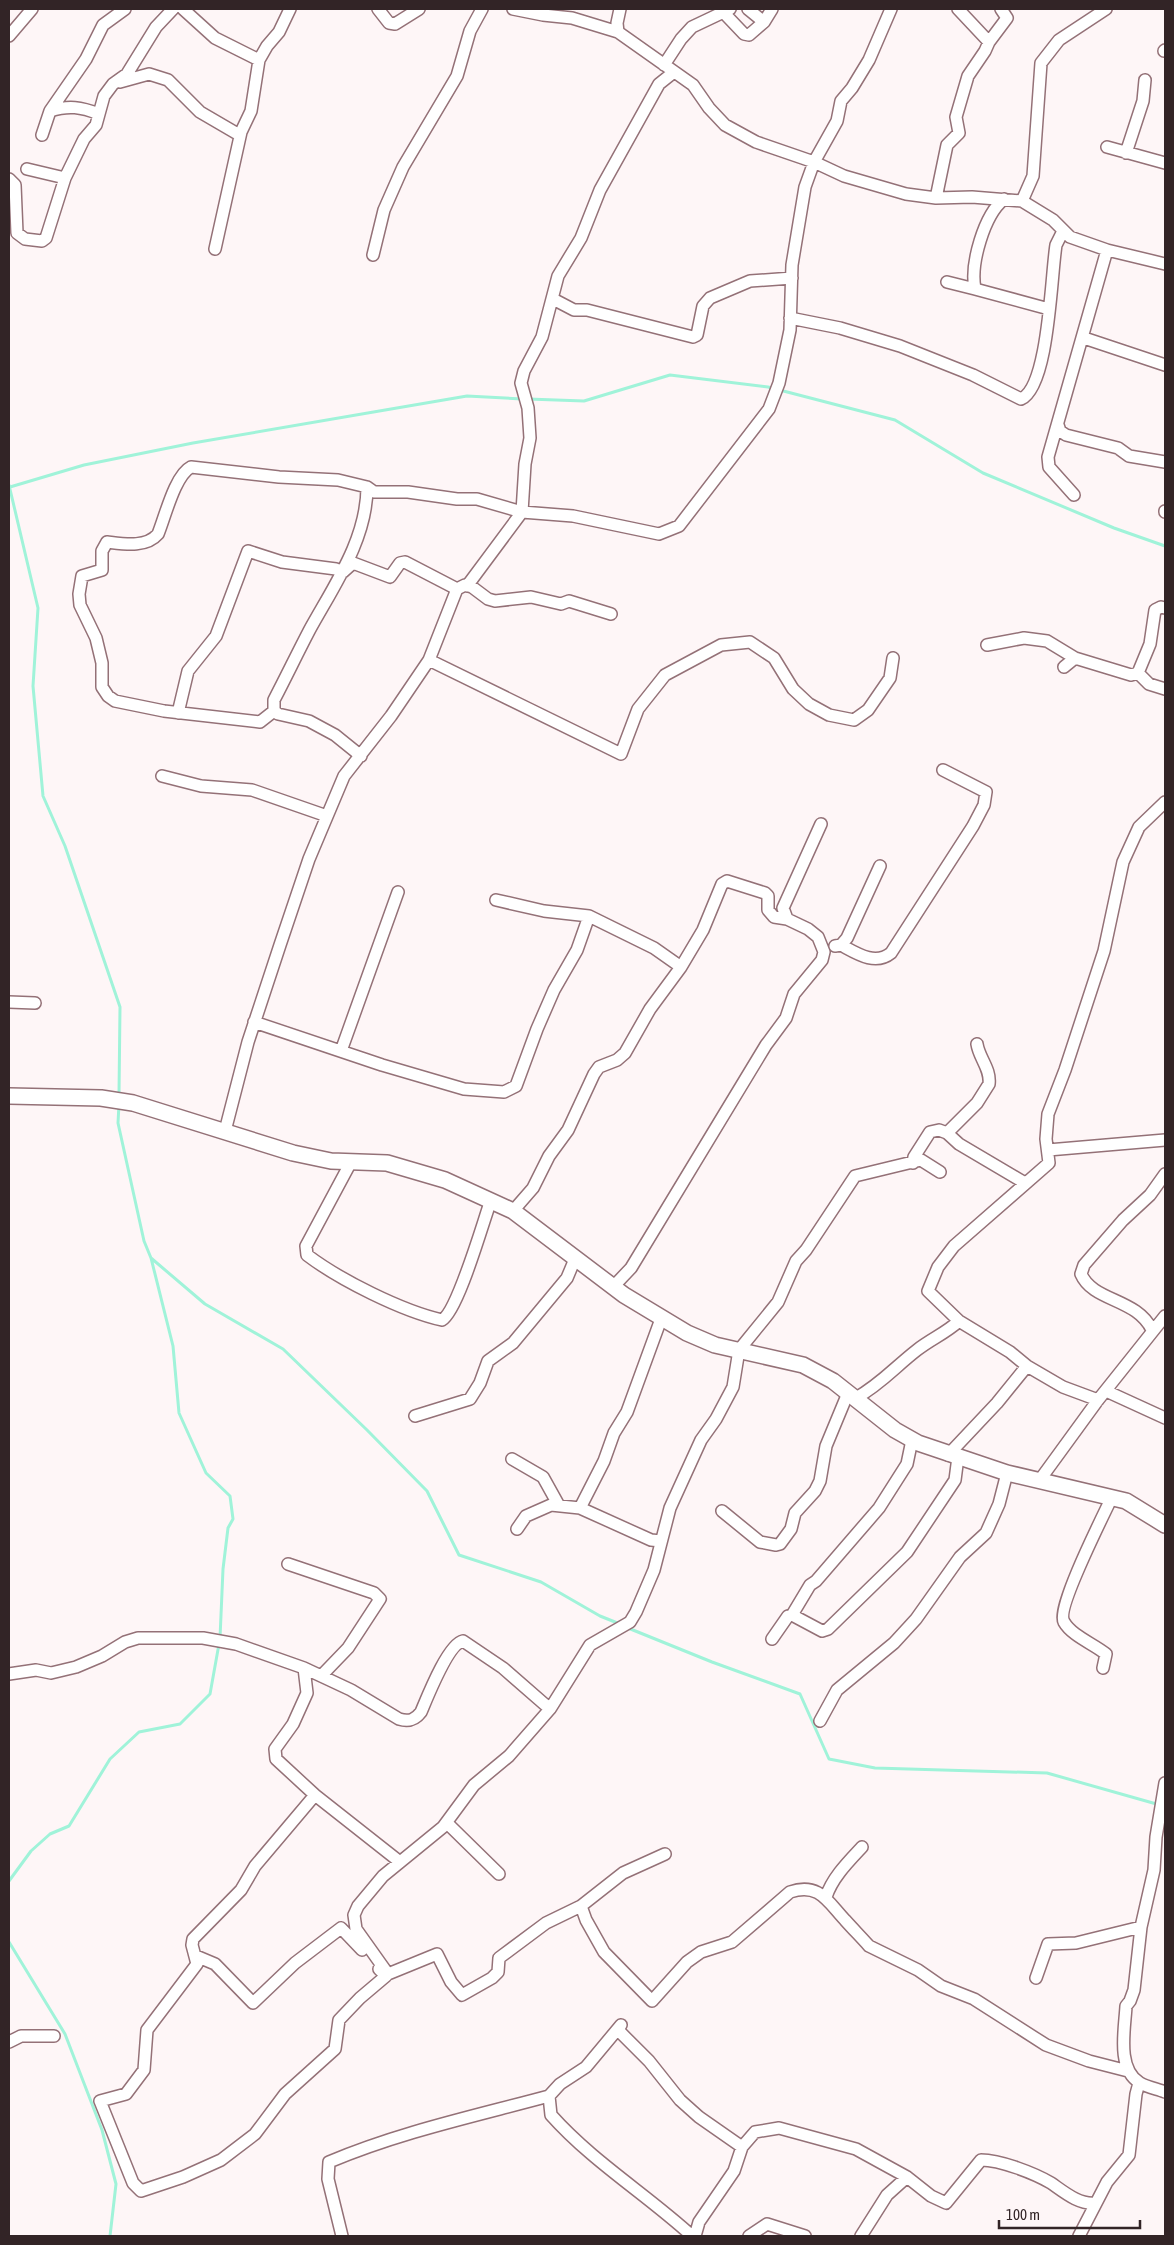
<svg xmlns="http://www.w3.org/2000/svg" width="1174" height="2245" viewBox="0 0 1174 2245" font-family="'Asap Condensed',sans-serif">
  <rect width="100%" height="100%" fill="#fef6f7"/>
  <g fill="none" stroke-linecap="round" stroke-linejoin="round">
    <path stroke="#a0f3d9" stroke-width="3" d="M528,399l56,2 86,-26 98,12 127,33 88,53 131,55 51,18
      M9,485l29,123 -5,78 10,110 22,50 55,161 -1,88
      M10,487l74,-22 109,-22 198,-34 76,-13 55,3
      M119,1104l-1,19 26,118 7,17 54,46 78,45 84,81 60,61 32,64 82,27 59,34 20,8
      M151,1258l22,88 6,67 27,60 24,23 3,23 -5,9 -5,41 -3,69
      M628,1628l84,34 88,32 29,65 46,9 172,5 113,32
      M9,1881l22,-30 19,-17 19,-8 41,-67 29,-27 41,-8 30,-30 9,-50
      M9,1942l56,92 37,96 14,54 -6,52"/>
    <defs>
      <path id="street" d="M183,9l32,29 44,22
        M378,9l11,14 6,1 24,-15
        M513,9l30,6 29,3 46,14 75,53 16,23 16,17 31,17 58,20 30,14 62,18 30,4 36,-1 50,4 31,19 17,17 37,13 58,14
        M748,9l16,13
        M958,9l31,33
        M724,13l20,21 5,1 15,-13 8,-13
        M618,32l-1,-9 3,-14
        M9,36l23,-27
        M1164,51l1,-1
        M664,65l17,-26 11,-12 38,-18
        M120,82l29,-8 19,6 32,32 36,21 5,-1 10,-21 8,-51 8,-14 12,-14 11,-23
        M50,111l36,-52 17,-34 22,-16
        M42,135l8,-24c19,-6 31,-4 49,3
        M1107,147l58,16
        M1126,153l17,-52 2,-21
        M27,169l38,9
        M9,179l6,6 2,48 8,6 17,2 4,-3 19,-60 19,-39 12,-14 8,-29 9,-12 14,-10 29,-47 17,-18
        M936,198l11,-53 12,-12 -3,-16 12,-41 17,-25 4,-9 18,-24 -6,-9
        M1004,199c-20,16 -34,65 -29,90l74,20
        M1022,201l11,-25 8,-113 18,-23 47,-31
        M215,249l26,-117
        M373,255l11,-45 19,-43 54,-91 13,-45 12,-22
        M947,282l28,7
        M553,299l21,11h13l106,27 4,-2 6,-29 7,-8 40,-17 42,-3
        M790,318l50,10 60,18 73,29 48,24c28,-12 30,-124 35,-154l7,-14
        M1084,338l81,27
        M1058,425l2,6 6,4 52,13 11,8 36,6
        M1074,495l-25,-28 -1,-10 59,-207
        M1165,512v-1
        M343,572l10,-9 37,14 10,-14 5,-1 52,27
        M467,586l55,-74 3,-48 5,-26 -2,-30 -7,-25 3,-12 18,-34 16,-61 23,-38 19,-48 59,-106 15,-12
        M987,645l37,-7 23,3 28,17
        M429,660l192,94 17,-45 27,-34 56,-30 29,-3 24,16 19,31 16,15 20,11 25,5 14,-10 22,-32 3,-20
        M1064,667l11,-9 56,17 7,-2
        M1138,673l12,-29 5,-34 6,-3 4,1
        M1138,673l11,11 16,5
        M274,711l-14,11 -96,-11 -49,-10 -7,-5 -6,-9v-24l-6,-25 -16,-33 -1,-11 3,-18 20,-6v-19l5,-9c17,2 39,6 51,-8 7,-17 17,-59 33,-67l88,10 59,3 29,7
        M178,713l10,-42 28,-35 32,-85 34,11 54,7 7,3
        M361,756l-26,-21 -26,-14 -31,-7 -4,-3v-11c12,-23 23,-46 35,-69 24,-44 58,-91 58,-144l7,5h34l49,7h20l45,13 51,4 86,18 20,-8 90,-117 10,-26 11,-53 2,-65 13,-78 9,-25 23,-41 4,-20 11,-13 17,-28 22,-51
        M162,776l39,10 51,4 75,26
        M496,900l48,11 45,5 65,32 27,19
        M787,919l-4,-11 38,-84
        M841,945c15,8 34,21 50,8l82,-127 11,-21 2,-13 -43,-22
        M835,946l6,-1 6,-7 33,-72
        M9,1002l26,1
        M254,1022l128,43 82,24 40,3 12,-6 21,-57 17,-39 23,-40 12,-34
        M341,1051l57,-159
        M225,1131l23,-89 32,-97 29,-86 35,-83 47,-60 38,-56 28,-71 8,-4 7,2 16,12 7,2 36,-4 30,7 8,-3 42,13
        M947,1133l30,-30 12,-19c2,-15 -10,-26 -12,-40
        M1048,1150l117,-10
        M351,1162l-45,84 1,9c33,25 95,56 135,65 16,-9 41,-98 49,-120
        M913,1163l1,-6 16,-25 9,-2 8,3 12,11 66,39
        M513,1211l20,-23 16,-32 19,-26 26,-56 5,-7 18,-7 8,-7 25,-44 31,-42 22,-37 19,-46 5,-3 38,12 3,3v14l6,7 13,2 21,10 10,8 6,15 -2,8 -28,34 -8,24 -20,27 -135,223 -18,19
        M1152,1330c-15,-32 -59,-28 -71,-56l3,-9 39,-45 27,-25 15,-21
        M1106,1391l59,27
        M856,1398c25,-14 39,-31 61,-48 14,-11 29,-17 42,-29
        M1098,1400l-35,-13 -36,-21 -17,-14 -51,-31 -31,-30 10,-24 16,-21 95,-83 -3,-24 2,-25 17,-44 39,-119 19,-89 16,-35 26,-25
        M415,1416l55,-17 10,-16 8,-22 25,-18 54,-65 8,-19
        M948,1455l49,-52 30,-37
        M512,1459l31,18 15,27
        M1039,1481l59,-81 67,-84
        M580,1508l24,-47 10,-28 13,-21 34,-93
        M722,1511l38,31 16,3 4,-1 11,-15 4,-16 20,-22 5,-10 6,-35 22,-53
        M517,1529l9,-13 25,-11 29,3 71,32 10,1
        M288,1564l86,29 6,6 -32,49 -26,27
        M792,1615l18,-30 6,-4 63,-73 28,-44 5,-24
        M772,1639l16,-23 4,-1 30,16 6,-2 79,-77 48,-72 3,-23
        M304,1668l3,25 -14,31 -18,25 1,10 39,36 85,67
        M1103,1668l3,-14c-12,-10 -34,-18 -42,-32 -8,-13 39,-106 48,-125
        M9,1674l27,-4 15,3 25,-6 26,-11 23,-14 13,-4h65l33,6 68,24 47,22 48,29c10,3 16,1 22,-7 6,-14 27,-68 42,-71l40,27 47,41
        M820,1721l17,-31 57,-47 22,-24 44,-62 26,-24 13,-29 8,-31
        M1165,1783l-9,54 -2,33 -13,57 -7,63 -4,11 -4,5c-1,22 -10,63 14,77 7,4 17,6 25,9
        M315,1795l-60,71 -14,24 -48,49 -1,6 5,19 -50,66 -3,40 -18,24 -26,7 33,82 8,8 42,-14 38,-17 34,-26 30,-40 50,-45 4,-29 21,-22 26,-22 -7,-7
        M447,1823l52,51
        M665,1854l-42,19 -42,33 -35,17 -47,35 -1,14 -6,6 -30,17 -11,-13 -14,-28 -49,20 -32,-45 -2,-14 4,-9 25,-30 60,-49 31,-42 35,-29 41,-47 40,-64 40,-23 6,-10 18,-42 16,-62 31,-68 15,-21 17,-32 6,-37 39,-48 18,-41 10,-11 49,-74 66,-16 19,12
        M826,1897c6,-19 22,-35 36,-50
        M581,1906l5,14 18,32 48,49 35,-39 14,-10 31,-10 58,-50c29,-10 38,10 55,28 8,9 16,17 24,26l49,24 23,16 33,13 72,46 43,16 39,10
        M196,1956l19,8 38,39 42,-40 46,-35 21,22
        M1036,1978l12,-34 28,-1 65,-16
        M621,2025l-35,42 -26,17 -11,12 2,19c42,47 95,79 141,121
        M621,2033l28,28 31,39 19,17 43,30 -8,24 -35,51 -4,14
        M9,2042l12,-6h33
        M742,2147l13,-15 24,-4 77,21 51,28 24,19 15,7 35,-43c19,0 53,13 70,23 13,9 28,22 45,20
        M342,2236l-14,-57 1,-17c71,-30 146,-46 220,-66
        M749,2236l18,-12 38,12
        M861,2236l26,-41 20,-18
        M1079,2236l28,-54 22,-27 7,-61 3,-11"/>
      <path id="secondary" d="M9,1096l92,2 32,5 160,50 38,8 56,2 58,17 68,31 111,84 63,38 28,12 88,20 30,16 62,49 23,13 89,30 119,28 39,24"/>
    </defs>
    <use href="#street" stroke="#947177" stroke-width="14"/>
    <use href="#secondary" stroke="#947177" stroke-width="18"/>
    <use href="#street" stroke="#fff" stroke-width="11"/>
    <use href="#secondary" stroke="#fff" stroke-width="15"/>
  </g>
  <rect width="1174" height="2245" fill="none" stroke="#322426" stroke-width="20"/>
  <path d="M999 2220v8h141v-8" fill="none" stroke="#322426" stroke-width="2.5"/>
  <text x="1006" y="2220" font-size="15" fill="#322426" stroke="#fef6f7" stroke-width="4" paint-order="stroke">100 m</text>
</svg>
